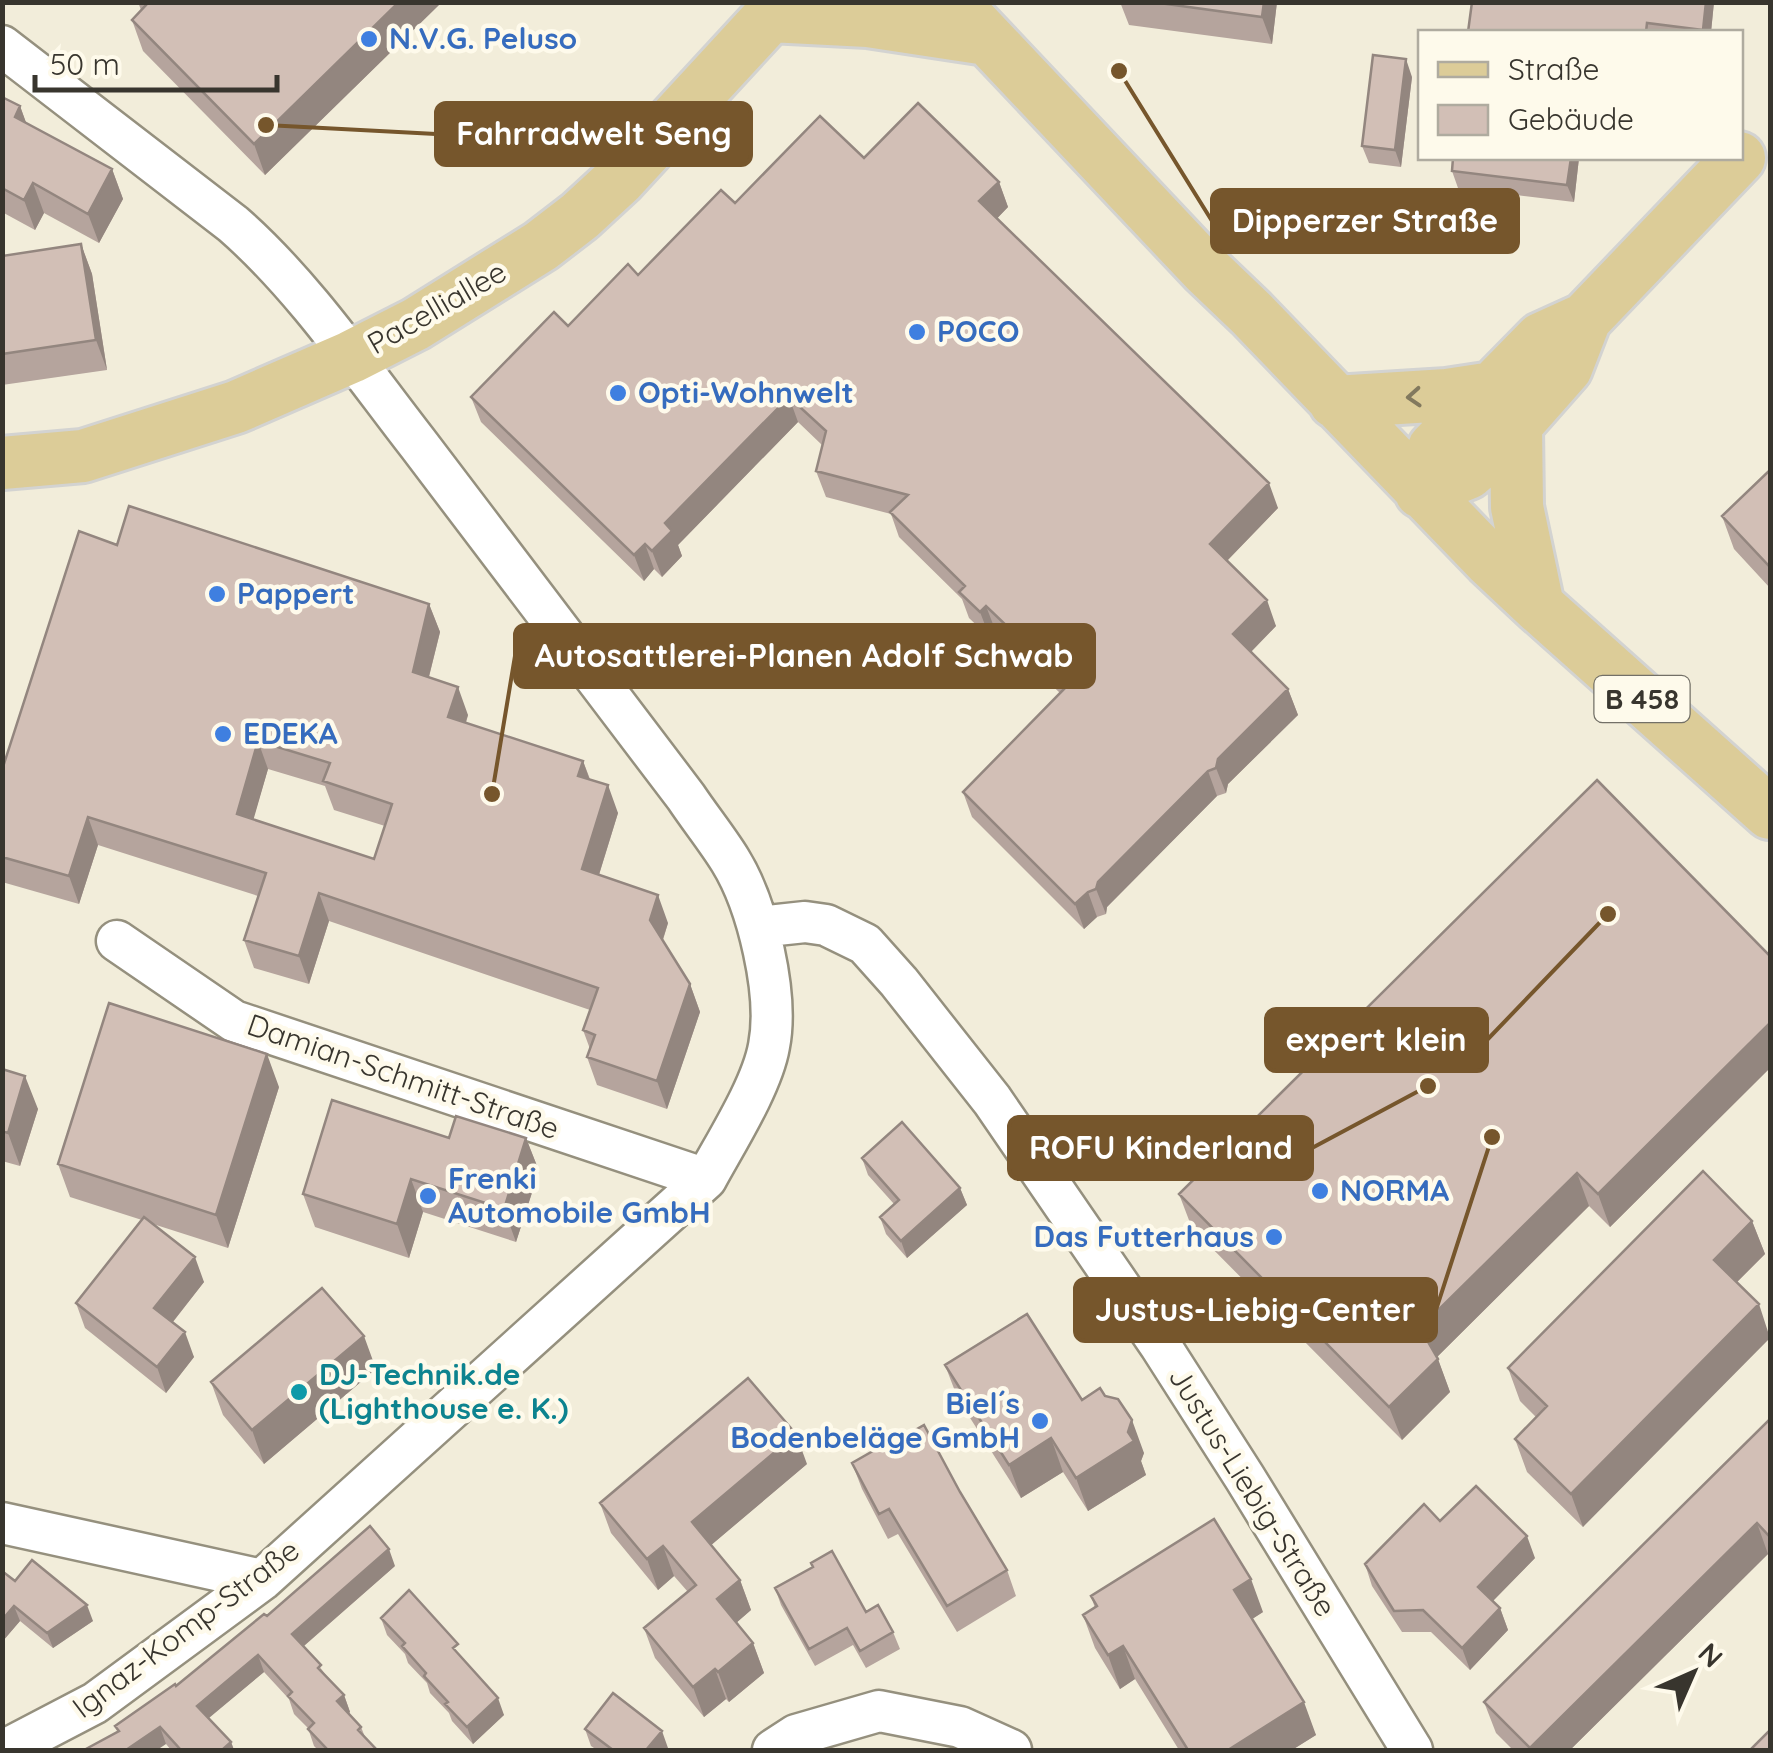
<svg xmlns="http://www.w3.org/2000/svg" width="1773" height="1753" viewBox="0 0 1773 1753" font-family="Quicksand,sans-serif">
  <rect width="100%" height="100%" fill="#f2edda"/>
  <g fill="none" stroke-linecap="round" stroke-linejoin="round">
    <defs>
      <path id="minor" d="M2,46l231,178c70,61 129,148 186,221 89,118 178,235 267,352 14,21 31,42 44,63 28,45 49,135 39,186 -7,40 -43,96 -63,133l-444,401 -167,123 -90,47
        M758,927l47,-5 21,3 39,19 34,38 93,118 168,245 85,133 167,272
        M117,941l117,80 472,158
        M2,1523l260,57
        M773,1750l23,-15 83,-24 81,16 51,23"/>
      <path id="major" d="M953,2l253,268 45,43 238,247 49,46 232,207
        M770,16l98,5 119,18
        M1335,402l112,-7 46,-7
        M1516,427l1,80 21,99
        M2,463l81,-7 153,-49 115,-50 65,-33 125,-78 39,-30 39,-36 164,-178
        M1421,492l47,-19 23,-20 75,-85 19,-49 154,-161
        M1421,492l13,-44 107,-109 44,-20"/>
    </defs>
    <use href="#minor" stroke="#95907e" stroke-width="45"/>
    <use href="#major" stroke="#d3d3d1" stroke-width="58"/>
    <use href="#minor" stroke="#fff" stroke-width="40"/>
    <use href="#major" stroke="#dccc98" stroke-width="52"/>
  </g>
  <path fill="#b5a49d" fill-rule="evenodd" d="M138,2h304l-177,173 -122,-124 -11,-31 9,-10z
    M1120,2h157l-5,42 -143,-19z
    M1714,2l-3,30h-243z
    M1412,77l-11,90 -32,-4 -7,-17z
    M2,97l18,9 6,17 86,46 11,30 -24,44 -55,-30 -9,17 -33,-18z
    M864,158l135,24 9,25 -11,11 281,290 -51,53 49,65 -25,26 37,37 10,26 -70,69 -2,9 -9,3 -110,111 -1,7 -9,3 -13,12 -112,-112 -9,-25 97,-99 -64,-61 -6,6 -21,-20 -7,-19 -63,-62 -8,-23 -65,-17 -10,-26 6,-26 -24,-23 -120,123 4,11 -20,21 -8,-8 -10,12 -163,-159 -10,-25 264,-194z
    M1579,158l-5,44 -116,-14 -6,-17z
    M81,244l11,30 15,96 -105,15v-129z
    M1770,470v118l-36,-39 -12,-33z
    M117,545l312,59 11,28 -11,45 39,38 -2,8 117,38 7,18 28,34 -19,62 69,48 -5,17 27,44 10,28 -33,97 -70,-24 -10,-28 3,-8 -7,-19 7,-20 -261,-89 -20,63 -55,-16 -10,-28 14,-44 -160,-51 -19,59 -77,-22v-112zM268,769l57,17 9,24 51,16 -11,33 -121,-40z
    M1770,956v112l-160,159 -21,-21 -152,151 13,35 -48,48 -210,-212 -13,-34z
    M2,1069l36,40 -18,57 -18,-5z
    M279,1087l-51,161 -75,-24 51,58 -31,40 21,35 -28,36 -81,-65 -9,-25 66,-83 -72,-23 -12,-33z
    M449,1138h77l13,33 -23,71 -93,-30 -14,46 -94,-31 -12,-33z
    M862,1158l98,30 7,17 -60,53 -21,-24 -6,-17 14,-13 -26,-29z
    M1752,1221l13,33 -28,28 -154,245 -56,-55 -12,-33 21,-22 -16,-16 -12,-33z
    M945,1365l137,35 62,53 -3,8 5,14 -58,36 -25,-39 -42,26 -63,-99z
    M376,1369l-112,95 -41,-49 -12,-33z
    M1770,1419v137l-2,-2 -198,196h-57l-17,-17 -12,-31z
    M852,1463l108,29 47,78 9,26 -59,36 -59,-98 -10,5 -26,-50z
    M807,1464l-96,81 29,35 11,30 -15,13 17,20 11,30 -35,29 -3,-3 -22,18 -49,-59 -11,-30 44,-36 -14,-16 -16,14 -47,-57 -11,-30z
    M1440,1521l95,37 -42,43 7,7 8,22 -38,40 -39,-38h-29l-30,-46 -7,-22z
    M395,1566l-91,80 21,28 19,21 6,17 -2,2 13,13 4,10 12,13h-59l-4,-4 -6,-18 -14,-14 -5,-15 -25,-27 -56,46 23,24 3,8h-63l-5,-6 -49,-13 -2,-5 61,-40 91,-70z
    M2,1571l13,10 78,40 -40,27 -33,-27 -18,21z
    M775,1588l91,24 27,20 7,17 -34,19 -13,-23 -38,21 -34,-61z
    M1091,1596l172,16 -11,7 64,116 -24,15h-113l-44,-71 -15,10 -25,-41 -12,-33 12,-7z
    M381,1618l82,41 41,56 -31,29 -21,-23 -3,-8 -19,-20 -3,-10 -19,-20 -3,-9 -18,-19z
    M585,1729l83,19 -2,2h-69l-6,-4z"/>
  <path fill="#93867f" d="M399,2h43l-177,173 -11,-31z
    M1264,2h13l-5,42 -10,-27z
    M1706,2h8l-3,30h-7l-1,-2z
    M1406,59l6,18 -11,90 -6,-17z
    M20,106l11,30 -16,-19z
    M1571,158h8l-5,44 -7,-17z
    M112,169l11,30 -24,44 -11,-29z
    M999,182l9,25 -19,20 -10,-26z
    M33,183l11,30 -9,17 -11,-30z
    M81,244l11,30 15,96 -11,-30z
    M789,397l9,25 -120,123 4,11 -20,21 -10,-26 13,-28z
    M1269,483l9,25 -59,61 -9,-25z
    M645,544l9,25 -10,12 -10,-26z
    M1267,600l9,26 -33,34 -10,-26z
    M429,604l11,28 -17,68 -10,-28z
    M986,606l10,26 -6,6 -10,-26z
    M458,687l10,28 -10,30 -10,-28z
    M1288,689l10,26 -70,69 -2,9 -10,-25 2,-9z
    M258,741l10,28 -21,73 -10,-28z
    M583,761l10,28 -15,-13z
    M1208,771l9,25 -110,111 -1,7 -10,-25 2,-7z
    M608,785l10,28 -26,84 -10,-28z
    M88,817l10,28 -19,59 -10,-28z
    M1088,892l9,25 -13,12 -9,-25z
    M319,893l10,28 -20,63 -10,-28z
    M658,895l10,28 -8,25 -10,-28z
    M690,984l10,28 -33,97 -10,-28z
    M1770,1023v45l-160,159 -12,-33z
    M267,1054l12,33 -51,161 -12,-33z
    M25,1076l13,33 -18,57 -12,-33z
    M526,1138l13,33 -23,71 -12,-33z
    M1577,1173l12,33 -156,155 -13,-33z
    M411,1179l12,33 -14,46 -12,-34z
    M960,1188l7,17 -60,53 -6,-17z
    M1752,1221l13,33 -39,39 -12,-33z
    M195,1257l9,25 -40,51 -10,-25z
    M1759,1304l11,34 -187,189 -12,-33z
    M185,1332l9,25 -28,36 -9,-26z
    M364,1336l12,33 -112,95 -12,-34z
    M1438,1359l12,33 -48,48 -13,-33z
    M1132,1420l12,33 -3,8 5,14 -58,36 -12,-33 52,-46z
    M796,1434l11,30 -104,88 -11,-30z
    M1051,1438l12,34 -42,26 -12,-33z
    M1757,1523l11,31 -198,196h-39l-1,-2z
    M1527,1536l8,22 -49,50 -8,-21z
    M663,1546l11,30 -16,14 -11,-31z
    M389,1549l6,17 -97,85 -6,-17z
    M1251,1579l12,33 -17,11 -12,-33z
    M740,1580l11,30 -23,20 -11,-31z
    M87,1605l6,16 -40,27 -6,-15z
    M14,1606l6,15 -18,21v-22z
    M1500,1608l8,22 -38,40 -8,-22z
    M753,1643l11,30 -35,29 -11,-30z
    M1123,1646l12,33 -15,10 -12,-34z
    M258,1655l6,17 -61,51 -6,-17z
    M715,1669l11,30 -22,18 -11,-30z
    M344,1695l6,17 -7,6 -6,-17z
    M498,1698l6,17 -31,29 -6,-17z
    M1304,1702l12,33 -24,15h-64z
    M160,1727l6,17 -9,6h-31z
    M662,1731l6,17 -2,2h-20z
    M231,1742l3,8h-11v-1z"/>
  <path fill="#d2bfb6" stroke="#93867f" stroke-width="2.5" fill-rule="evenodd" d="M144,2h255l-145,142 -122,-124 14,-15z
    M1152,2h112l-2,15z
    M1472,2h234l-3,28 -56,-7 -1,9h-178z
    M1373,55l33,4 -11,91 -33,-4z
    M2,97l18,9 -5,11 97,52 -24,45 -55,-31 -9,17 -22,-12z
    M918,103l81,79 -20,19 290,282 -59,61 57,56 -34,34 55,55 -70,70 -2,9 -8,3 -110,111 -2,7 -8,3 -13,12 -112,-112 105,-107 -82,-79 -6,6 -21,-20 6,-6 -75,-74 18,-17 -92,-24 10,-40 -37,-34 -124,126 7,8 -20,20 -7,-7 -11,11 -163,-158 83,-85 14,14 60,-62 10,11 83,-85 14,13 85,-87 44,42z
    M1453,158h118l-4,27 -115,-14z
    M81,244l15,96 -94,14v-98z
    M1770,470v97l-48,-51z
    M129,506l300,98 -16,68 45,15 -10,30 135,44 -5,15 30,9 -26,84 76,26 -8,25 40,64 -33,97 -70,-24 8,-22 -12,-5 15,-42 -279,-95 -20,63 -55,-16 22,-67 -178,-56 -19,59 -67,-19v-87l77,-239 38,14zM258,741l72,22 -7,18 69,23 -18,55 -137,-45z
    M1597,780l173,176v67l-172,171 -21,-21 -157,155 18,31 -49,48 -210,-213z
    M109,1003l158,51 -51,161 -158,-51z
    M2,1069l23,7 -17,57 -6,-2z
    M332,1100l117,38 7,-22 70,22 -22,71 -93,-30 -14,45 -94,-30z
    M902,1122l58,66 -59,53 -21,-24 19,-17 -37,-42z
    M1703,1171l49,50 -38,39 45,44 -188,190 -56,-55 32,-33 -39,-38z
    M144,1217l51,40 -41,51 31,24 -28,35 -81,-64z
    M322,1288l42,48 -112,94 -41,-48z
    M1027,1314l55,86 18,-12 5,8 13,3 14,21 -4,12 6,9 -58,37 -25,-40 -42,27 -64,-100z
    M748,1378l48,56 -104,88 48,58 -23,19 36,44 -35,29 -3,-3 -22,18 -49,-59 52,-43 -33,-39 -16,13 -47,-56z
    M1770,1419v118l-13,-14 -227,225 -46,-46z
    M924,1425l36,67 47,78 -60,36 -58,-97 -10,5 -27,-51 49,-28 2,2z
    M1476,1486l51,50 -49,51 22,21 -38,40 -39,-38 -29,1 -29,-47 59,-60 16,17z
    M1214,1519l37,60 -17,11 70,112 -76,48h-40l-65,-104 -15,9 -25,-40 14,-9 -6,-10z
    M370,1526l19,23 -97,85 29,31 -3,3 26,27 -7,6 24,26 -3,3 19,20h-49l-20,-21 6,-6 -26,-27 4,-4 -34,-37 -61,51 34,36 -8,7 1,1h-43l-21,-23 -34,23h-42l35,-19 -4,-5 60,-42 1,2 88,-72 3,2z
    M832,1551l34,61 12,-7 15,27 -33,19 -13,-23 -38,21 -34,-61 38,-21 -2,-4z
    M32,1560l55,45 -40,28 -33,-27 -12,14v-49l13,10z
    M409,1590l49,54 -5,4 45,50 -31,29 -22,-23 3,-2 -24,-26 2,-3 -24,-27 3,-3 -24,-25z
    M613,1693l49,38 -16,19h-33l-28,-21z
    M1770,1730v20h-20z"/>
  <defs><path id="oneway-chevron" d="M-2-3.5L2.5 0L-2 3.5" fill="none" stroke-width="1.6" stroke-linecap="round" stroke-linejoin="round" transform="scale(2.5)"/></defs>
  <use stroke="#82795e" href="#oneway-chevron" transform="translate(1414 397) rotate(176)"/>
  <g fill="#3f7fe0" stroke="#fefaeb" stroke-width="4">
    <circle cx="369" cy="39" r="10"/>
    <circle cx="917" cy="332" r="10"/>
    <circle cx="618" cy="393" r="10"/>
    <circle cx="217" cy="594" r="10"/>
    <circle cx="223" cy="734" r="10"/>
    <circle cx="1320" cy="1191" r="10"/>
    <circle cx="428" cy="1196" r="10"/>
    <circle cx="1274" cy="1237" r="10"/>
    <circle cx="1040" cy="1421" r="10"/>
  </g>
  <circle fill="#0f9aa8" stroke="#fefaeb" stroke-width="4" cx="299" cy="1392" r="10"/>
  <g text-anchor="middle" stroke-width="9" stroke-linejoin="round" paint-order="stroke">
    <rect fill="#fefaeb" stroke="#737067" stroke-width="2.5" x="1594.5" y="676" width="95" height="46" rx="8"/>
    <g font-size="28" font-weight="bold" fill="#38352e">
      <text x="1642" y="709">B 458</text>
    </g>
    <g font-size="30" font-weight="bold" fill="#366cbe" stroke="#fefaeb" text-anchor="start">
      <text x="389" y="49">N.V.G. Peluso</text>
      <text x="937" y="342">POCO</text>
      <text x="638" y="403">Opti-Wohnwelt</text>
      <text x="237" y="604">Pappert</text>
      <text x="243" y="744">EDEKA</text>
      <text x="448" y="1189">Frenki<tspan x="448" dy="34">Automobile GmbH</tspan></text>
      <text x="1340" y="1201">NORMA</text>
      <text x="1254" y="1247" text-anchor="end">Das Futterhaus</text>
      <text x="1020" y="1414" text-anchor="end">Biel´s<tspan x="1020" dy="34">Bodenbeläge GmbH</tspan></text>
    </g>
    <g font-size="30" fill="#38352e" stroke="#fefaeb">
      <text transform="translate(437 308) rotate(-30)" y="10">Pacelliallee</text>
      <text transform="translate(403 1077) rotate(19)" y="10">Damian-Schmitt-Straße</text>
      <text transform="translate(1252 1492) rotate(58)" y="10">Justus-Liebig-Straße</text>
      <text transform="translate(186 1629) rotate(-37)" y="10">Ignaz-Komp-Straße</text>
    </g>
    <g font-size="30" font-weight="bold" fill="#0d838f" stroke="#fefaeb" text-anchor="start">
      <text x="319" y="1385">DJ-Technik.de<tspan x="319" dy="34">(Lighthouse e. K.)</tspan></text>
    </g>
  </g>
  <path fill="none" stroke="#76562c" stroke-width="4" d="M266 125L436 134M1119 71L1212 221M492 794L515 656M1608 914L1487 1040M1428 1086L1312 1148M1492 1137L1436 1310"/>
  <g fill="#76562c" stroke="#fefaeb" stroke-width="4">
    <circle cx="266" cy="125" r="10"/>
    <circle cx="1119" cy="71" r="10"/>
    <circle cx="492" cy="794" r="10"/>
    <circle cx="1608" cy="914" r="10"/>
    <circle cx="1428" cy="1086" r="10"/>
    <circle cx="1492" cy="1137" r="10"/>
  </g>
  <g fill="#76562c" stroke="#76562c" stroke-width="4">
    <rect x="436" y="103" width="315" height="62" rx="10"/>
    <rect x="1212" y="190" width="306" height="62" rx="10"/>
    <rect x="515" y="625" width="579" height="62" rx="10"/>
    <rect x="1266" y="1009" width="221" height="62" rx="10"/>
    <rect x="1009" y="1117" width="303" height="62" rx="10"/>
    <rect x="1075" y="1279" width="361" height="62" rx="10"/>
  </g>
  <g font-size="32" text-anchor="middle" font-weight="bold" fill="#fff">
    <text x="594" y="145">Fahrradwelt Seng</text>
    <text x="1365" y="232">Dipperzer Straße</text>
    <text x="804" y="667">Autosattlerei-Planen Adolf Schwab</text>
    <text x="1376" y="1051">expert klein</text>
    <text x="1161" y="1159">ROFU Kinderland</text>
    <text x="1255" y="1321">Justus-Liebig-Center</text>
  </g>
  <rect width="1773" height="1753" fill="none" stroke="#38352e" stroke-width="10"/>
  <rect x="1418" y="30" width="325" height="130" fill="#fefaeb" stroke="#afab9f" stroke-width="2.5"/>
  <rect x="1438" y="62" width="50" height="15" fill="#dccc98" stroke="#afab9f" stroke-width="2.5"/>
  <text x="1508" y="80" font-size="30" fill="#38352e">Straße</text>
  <rect x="1438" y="105" width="50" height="30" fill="#d2bfb6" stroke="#afab9f" stroke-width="2.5"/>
  <text x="1508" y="130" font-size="30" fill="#38352e">Gebäude</text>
  <g transform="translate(1693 1673) rotate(45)" stroke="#fefaeb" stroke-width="8" paint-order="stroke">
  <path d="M0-8L18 38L0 25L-18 38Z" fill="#38352e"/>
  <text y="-15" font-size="28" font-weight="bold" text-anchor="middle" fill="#38352e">N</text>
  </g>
  <path d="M35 75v15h242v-15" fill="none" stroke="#38352e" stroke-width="5"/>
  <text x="50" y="75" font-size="30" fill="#38352e" stroke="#fefaeb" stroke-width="8" paint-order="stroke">50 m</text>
</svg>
